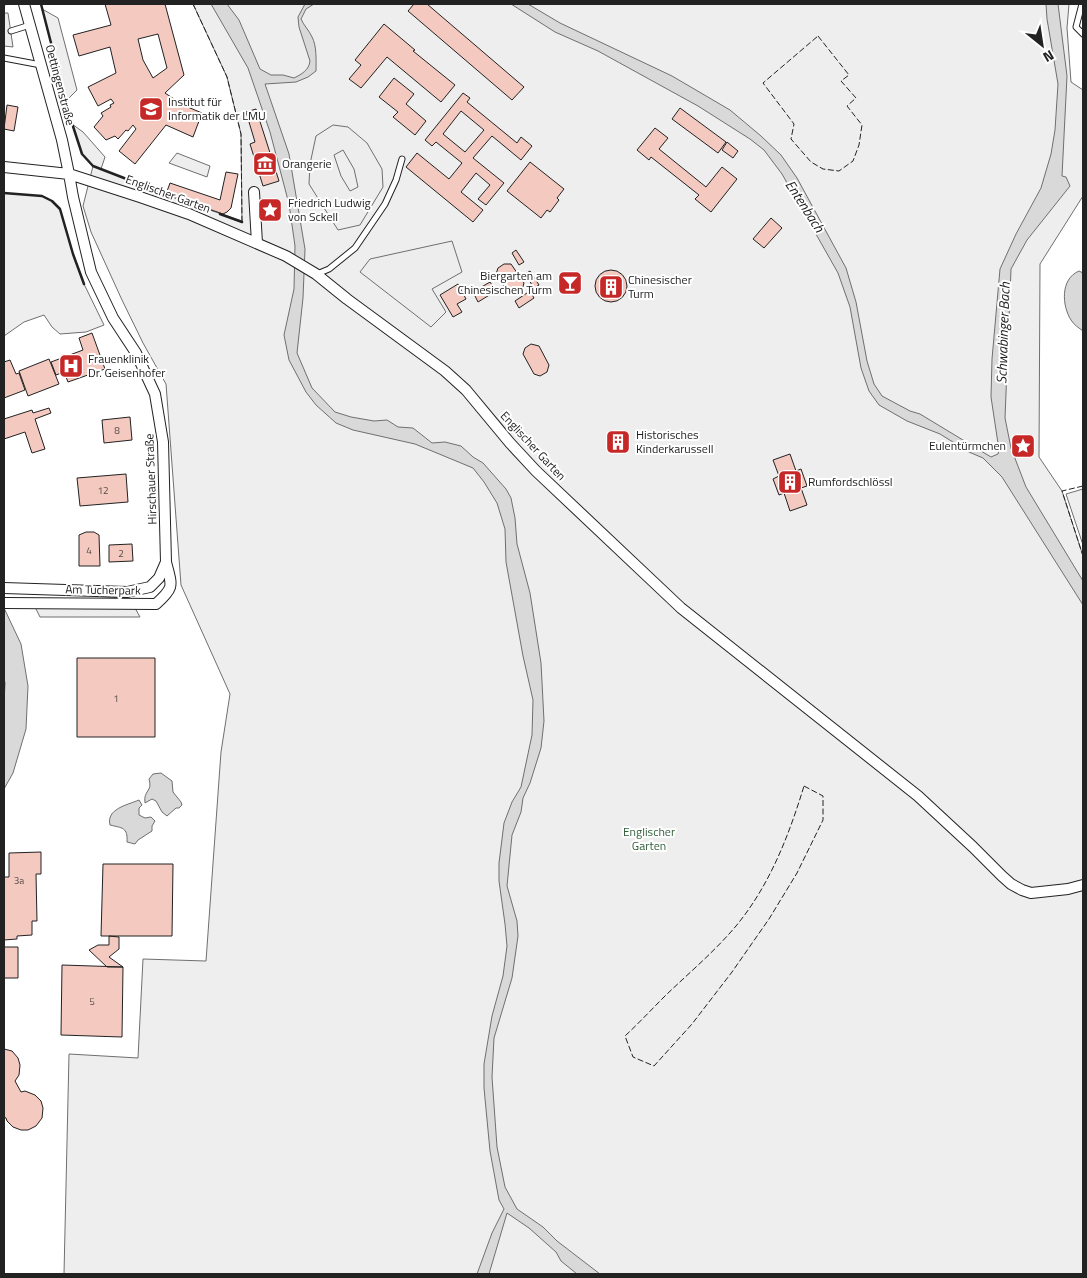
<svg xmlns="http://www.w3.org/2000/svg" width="1087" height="1278" viewBox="0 0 1087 1278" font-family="'Titillium Web',sans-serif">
  <rect width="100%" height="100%" fill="#fff"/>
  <path fill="#eee" stroke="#6f6f6f" d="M193,4h876l-2,24 4,54 12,8v106l-43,68 -1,193 23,34 21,65v718h-1019l5,-220 69,4 5,-99 63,2 15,-209 9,-58 -49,-109 -15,-201 -23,-41 -21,-43 -31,-68 -8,-26 10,-40 -11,-12 -10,-30 11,8 22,25 -4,12 56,23 85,29 -1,-87 -14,-57z
    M42,9l16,9 19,72 -11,11z
    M177,153l33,13 -3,11 -38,-14z
    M4,193l38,3 10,5 8,8 13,45 11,30 20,41 -18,7 -26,2 -8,-7 -8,-12 -20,7 -20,14z
    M1083,489v56l-17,-51z"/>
  <path fill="#ededed" stroke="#6f6f6f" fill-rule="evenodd" d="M4,13h4l5,34 -9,-1z
    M333,125l15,2 19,16 15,26 1,18 -23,38 -22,5 -29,-46 1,-20 6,-28zM343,150l11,19 4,18 -8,4 -9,-15 -7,-21z
    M452,241l10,31 -30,17 14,23 -15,15 -71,-55 10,-13z
    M35,607l100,1 5,9h-100z"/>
  <path fill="#d9d9d9" stroke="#6f6f6f" d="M211,4h16l12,16 21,49 11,6h12l11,3c8,-4 15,-8 16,-17l-11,-34 -1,-10 7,-13h9l-8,5 -5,10c3,7 8,11 11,18 5,9 4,24 4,34l-8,6 -12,5 -31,2 24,70 16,95 -2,49 -6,55 15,35 23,24 16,5 23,4 13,-1 11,7 15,1 19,15 13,-1 16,4 12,11 10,6 23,26 5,9 4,20 2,26 13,49 11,70 3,58 -3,27 -11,35 -7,15 -2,14 -9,23 -5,51 10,35 1,15 -6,42 -18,60 -2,39 5,70 8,40 12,22 26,18 14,14 43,33h-23l-16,-13 -5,-9 -27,-24 -22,-15 -18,61h-12l15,-41 12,-24 -5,-9 -9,-49 -6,-63v-24l8,-48 11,-40 4,-30 -2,-22 -6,-43v-18l5,-40 8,-21 9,-15 11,-52 1,-35 -10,-44 -17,-94 -1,-33 -8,-26 -13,-21 -11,-14 -58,-24 -62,-14 -17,-7 -20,-18 -10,-13 -17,-32 -5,-25 10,-46 1,-43 -6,-42 -19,-72 -22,-64z
    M511,4h17l32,19 112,53 58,34 31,26 20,19 16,23 49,90 10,34 11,59 7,23 8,12 28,15 10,3 71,43 7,-3 1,-4 -8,-53 1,-38 8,-90 16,-35 25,-46 10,-34 4,-24 3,-46 -11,-65 -1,-15h12l9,72 -5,100 4,1 4,9 -43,54 -16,29 -6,149 6,30 15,39 57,94v24l-81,-128 -19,-19 -14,-6 -29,-18 -33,-13 -28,-16 -10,-14 -8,-23 -11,-61 -12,-34 -56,-99 -18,-24 -14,-11 -52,-33 -100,-55 -43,-19z
    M1079,271l4,2v58c-4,-3 -9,-6 -12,-11 -9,-14 -11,-41 8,-49z
    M4,608l17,36 7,42 -2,43 -13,44 -9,16v-86l1,-20 -1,-5z
    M161,773l11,8 1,11 8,10 1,3 -3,3h-3l-9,8 -5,-4 -6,-11 -4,-2 -7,4c-2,-13 8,-11 4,-24l4,-5z
    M139,800l3,5 -3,3v7l6,3 6,-1 4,4 -3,5v5l-14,9 -3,4 -8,-2c1,-15 -5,-14 -17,-17 -4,-16 17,-20 29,-25z"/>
  <path fill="#f3c9c0" stroke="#222" fill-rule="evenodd" d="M105,4h60l19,71 -19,18 18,12 19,8 -9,24 -27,-12 -31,39 -16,-13 17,-22 -3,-4 -5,6 -2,-1 -8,9 -3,-3 -9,4 -12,-13 9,-11 -2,-3 10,-6 -1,-2 4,-2 -3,-4 -13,7 -10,-19 28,-14 -6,-26 -31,9 -6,-21 38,-10zM158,34l9,34 -14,10 -10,-18 -5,-21z
    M414,4h13l97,83 -12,13 -104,-89z
    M384,24l31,26 -2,1 42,34 -14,17 -54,-45 -26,31 -12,-9 12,-14 -6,-5z
    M394,78l20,16 -8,10 20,17 -11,14 -22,-18 5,-5 -19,-15z
    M463,93l7,5 -3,4 50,41 4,-6 11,9 -11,14 -29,-24 -19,22 31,25 -18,22 -8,-6 12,-14 -14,-12 -15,19 22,18 -10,12 -67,-55 11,-14 32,26 13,-16 -26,-21 -4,4 -7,-6zM461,111l23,19 -19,22 -22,-18z
    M7,105l11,2 -4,24 -10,-2z
    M680,108l46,34 -8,11 -46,-34z
    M256,109l23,72 -16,5 -13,-42 5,-2 -9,-30z
    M655,128l13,10 -9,11 47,38 16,-20 15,12 -26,33 -16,-13 4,-4 -48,-38 -2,3 -12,-10z
    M727,142l11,9 -5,7 -11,-8z
    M530,162l34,27 -7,9 2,2 -9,12 -3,-2 -6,8 -34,-27z
    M226,172l12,2 -7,34 -4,4 -4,2 -57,-20 4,-11 50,17z
    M771,218l11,10 -18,20 -11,-9z
    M516,250l8,12 -5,3 -7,-12z
    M504,264h7l13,19 -2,7 -5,4h-8l-13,-20 2,-6z
    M595 286a16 16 0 1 1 32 0a16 16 0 1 1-32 0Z
    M530,271l9,14 -5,3 -9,-14z
    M490,282l6,9 -18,11 -5,-10z
    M458,284l8,15 -9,5 5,8 -9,5 -13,-22z
    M530,291l4,7 -15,10 -4,-7z
    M92,333l13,36 -37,13 -4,-10 -8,3 -5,-13 32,-12 -4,-12z
    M531,344l8,2 10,19 -2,7 -7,4 -6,-2 -11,-20 2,-6z
    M49,359l10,25 -31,12 -9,-25z
    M10,360l6,14 3,-1 6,17 -21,8v-36z
    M49,408l2,5 -16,6 10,30 -13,4 -7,-21 -21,7v-20l28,-9 1,3z
    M130,417l2,23 -28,3 -2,-23z
    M607 442a11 11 0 1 1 22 0a11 11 0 1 1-22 0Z
    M790,454l6,17 5,-2 6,17 -6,2 6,17 -17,6 -6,-18 -5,2 -6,-16 6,-3 -6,-16z
    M126,474l2,28 -48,4 -3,-28z
    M86,532h8l5,3 1,31h-21v-31z
    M132,544l1,17 -24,1v-17z
    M77,658h78v79h-78z
    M41,852v22h-5l1,47h-5v14l-15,1v3l-13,1v-63h5v-24z
    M103,864h70l-1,72h-71z
    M109,936l10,1v12l-10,8 14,10h-16l-18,-17 9,-5h11z
    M4,947h14v31h-14z
    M62,965l61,2 -1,70 -61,-2z
    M4,1049l8,2 6,7 2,7 -1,10 -4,6 6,11 4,-1 10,4 6,6 2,7 -1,10 -6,8 -8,4h-7l-8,-3 -6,-6 -1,-3 -2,-1z"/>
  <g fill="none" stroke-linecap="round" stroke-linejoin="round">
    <defs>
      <path id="service" d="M1082,4l-6,23 7,7
        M11,31l19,-6
        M4,58l37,7
        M317,274l12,-5 26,-21 30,-44 11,-24 6,-21"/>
      <path id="minor" d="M4,167l65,7 71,23 49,17 97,42 30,18 31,25 98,72 21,19 44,53 26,28 145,137 237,188 55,51 29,29 9,8 11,6 9,3 37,-4 15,-4
        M254,192l3,51
        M4,588l123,4 23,-5 9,-9 7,-16
        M4,603l152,1c19,-17 16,-18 10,-42l-3,-120 -8,-48 -19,-41 -23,-35 -22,-46 -18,-75 -4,-23 -7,-34 -38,-136"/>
    </defs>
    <use href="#service" stroke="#222" stroke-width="7"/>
    <use href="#minor" stroke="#222" stroke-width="12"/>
    <use href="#service" stroke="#fff" stroke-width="5"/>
    <use href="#minor" stroke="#fff" stroke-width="10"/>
    <path stroke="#222" stroke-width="1" stroke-dasharray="6 2.5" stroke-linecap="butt" d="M193,4l34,73 14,57 1,88
      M4,5l5,-1
      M818,36l31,39 -8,6 15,17 -9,8 15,19 -3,20 -6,16 -14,10 -16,-2 -12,-7 -20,-23 3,-15 -31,-41z
      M1083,486l-21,5 21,65
      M804,786l19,10v24l-26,53 -28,46 -37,53 -40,52 -38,42 -21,-9 -8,-21c14,-13 27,-27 41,-41 23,-22 49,-44 70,-69 34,-41 53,-91 68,-140z"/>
    <path stroke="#222" stroke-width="2.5" d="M41,4l29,113 12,37 11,12 75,29
      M4,193l38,3 10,5 8,8 13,45 11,30
      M220,214l22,8"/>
  </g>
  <defs>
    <symbol id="university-square" viewBox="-11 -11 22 22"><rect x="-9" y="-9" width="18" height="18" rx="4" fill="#c62828" stroke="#fff"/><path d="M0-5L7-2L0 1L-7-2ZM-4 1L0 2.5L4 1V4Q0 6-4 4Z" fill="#fff"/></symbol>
    <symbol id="museum-square" viewBox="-11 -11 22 22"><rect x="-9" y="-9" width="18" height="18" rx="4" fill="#c62828" stroke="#fff"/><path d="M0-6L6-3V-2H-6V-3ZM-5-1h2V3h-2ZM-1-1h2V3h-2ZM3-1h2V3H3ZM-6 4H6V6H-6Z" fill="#fff"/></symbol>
    <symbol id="sight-square" viewBox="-11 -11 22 22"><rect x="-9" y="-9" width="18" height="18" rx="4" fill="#c62828" stroke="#fff"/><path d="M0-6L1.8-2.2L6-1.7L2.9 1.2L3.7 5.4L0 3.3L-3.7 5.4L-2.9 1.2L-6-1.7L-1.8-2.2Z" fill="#fff"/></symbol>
    <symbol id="bar-square" viewBox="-11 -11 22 22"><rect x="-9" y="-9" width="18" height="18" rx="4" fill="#c62828" stroke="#fff"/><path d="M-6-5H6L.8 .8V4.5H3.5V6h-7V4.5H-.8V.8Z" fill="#fff"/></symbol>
    <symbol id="building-square" viewBox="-11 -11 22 22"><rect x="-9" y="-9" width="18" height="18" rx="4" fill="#c62828" stroke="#fff"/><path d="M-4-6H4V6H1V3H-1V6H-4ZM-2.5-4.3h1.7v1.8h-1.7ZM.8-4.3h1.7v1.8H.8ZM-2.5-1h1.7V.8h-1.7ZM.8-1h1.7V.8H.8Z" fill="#fff"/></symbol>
    <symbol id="hospital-square" viewBox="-11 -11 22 22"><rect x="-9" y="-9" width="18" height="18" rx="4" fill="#c62828" stroke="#fff"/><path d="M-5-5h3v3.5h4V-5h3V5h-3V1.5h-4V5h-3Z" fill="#fff"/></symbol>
  </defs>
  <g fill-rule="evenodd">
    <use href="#university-square" x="137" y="95" width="28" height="28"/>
    <use href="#museum-square" x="251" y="150" width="28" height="28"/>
    <use href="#sight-square" x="256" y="196" width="28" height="28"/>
    <use href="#bar-square" x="556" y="269" width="28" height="28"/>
    <use href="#building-square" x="597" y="273" width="28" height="28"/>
    <use href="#hospital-square" x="57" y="352" width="28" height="28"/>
    <use href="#building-square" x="604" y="428" width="28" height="28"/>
    <use href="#sight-square" x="1009" y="432" width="28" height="28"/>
    <use href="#building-square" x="776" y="468" width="28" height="28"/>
  </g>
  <g text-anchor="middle" stroke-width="4" stroke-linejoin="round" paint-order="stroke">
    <g font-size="10" fill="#564c4a">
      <text x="117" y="434">8</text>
      <text x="103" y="494">12</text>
      <text x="89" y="554">4</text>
      <text x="121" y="557">2</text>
      <text x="116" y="702">1</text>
      <text x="19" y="884">3a</text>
      <text x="92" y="1005">5</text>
    </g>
    <g font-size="12" fill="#222" stroke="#fff">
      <text transform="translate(60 85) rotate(75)" y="4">Oettingenstraße</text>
      <text transform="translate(168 194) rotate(20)" y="4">Englischer Garten</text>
      <text transform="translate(533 446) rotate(47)" y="4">Englischer Garten</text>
      <text transform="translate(151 479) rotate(-92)" y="4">Hirschauer Straße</text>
      <text transform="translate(103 590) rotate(1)" y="4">Am Tucherpark</text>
    </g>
    <g font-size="12" fill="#222" stroke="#fff" text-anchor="start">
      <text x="168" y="106">Institut für<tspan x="168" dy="14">Informatik der LMU</tspan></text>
      <text x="282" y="168">Orangerie</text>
      <text x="288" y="207">Friedrich Ludwig<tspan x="288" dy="14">von Sckell</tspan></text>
      <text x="552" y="280" text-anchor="end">Biergarten am<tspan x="552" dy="14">Chinesischen Turm</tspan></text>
      <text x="628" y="284">Chinesischer<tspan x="628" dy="14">Turm</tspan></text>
      <text x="88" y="363">Frauenklinik<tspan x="88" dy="14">Dr. Geisenhofer</tspan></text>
      <text x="636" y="439">Historisches<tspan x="636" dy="14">Kinderkarussell</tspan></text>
      <text x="1006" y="450" text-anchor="end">Eulentürmchen</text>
      <text x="808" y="486">Rumfordschlössl</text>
    </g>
    <g font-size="12" fill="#2f5e38" stroke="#fff">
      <text x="649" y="836">Englischer<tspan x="649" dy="14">Garten</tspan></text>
    </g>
    <g font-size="14" font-style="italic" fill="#222" stroke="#fff">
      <text transform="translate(805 206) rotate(57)" y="5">Entenbach</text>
      <text transform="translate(1003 333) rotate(-88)" y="5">Schwabinger Bach</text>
    </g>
  </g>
  <rect width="1087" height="1278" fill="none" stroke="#222222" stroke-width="10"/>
  <g transform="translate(1042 45) rotate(150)" stroke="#ffffff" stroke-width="4" paint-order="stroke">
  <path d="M0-4L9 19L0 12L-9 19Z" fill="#222222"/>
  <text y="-8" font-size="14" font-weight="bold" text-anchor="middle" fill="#222222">N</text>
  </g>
</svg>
